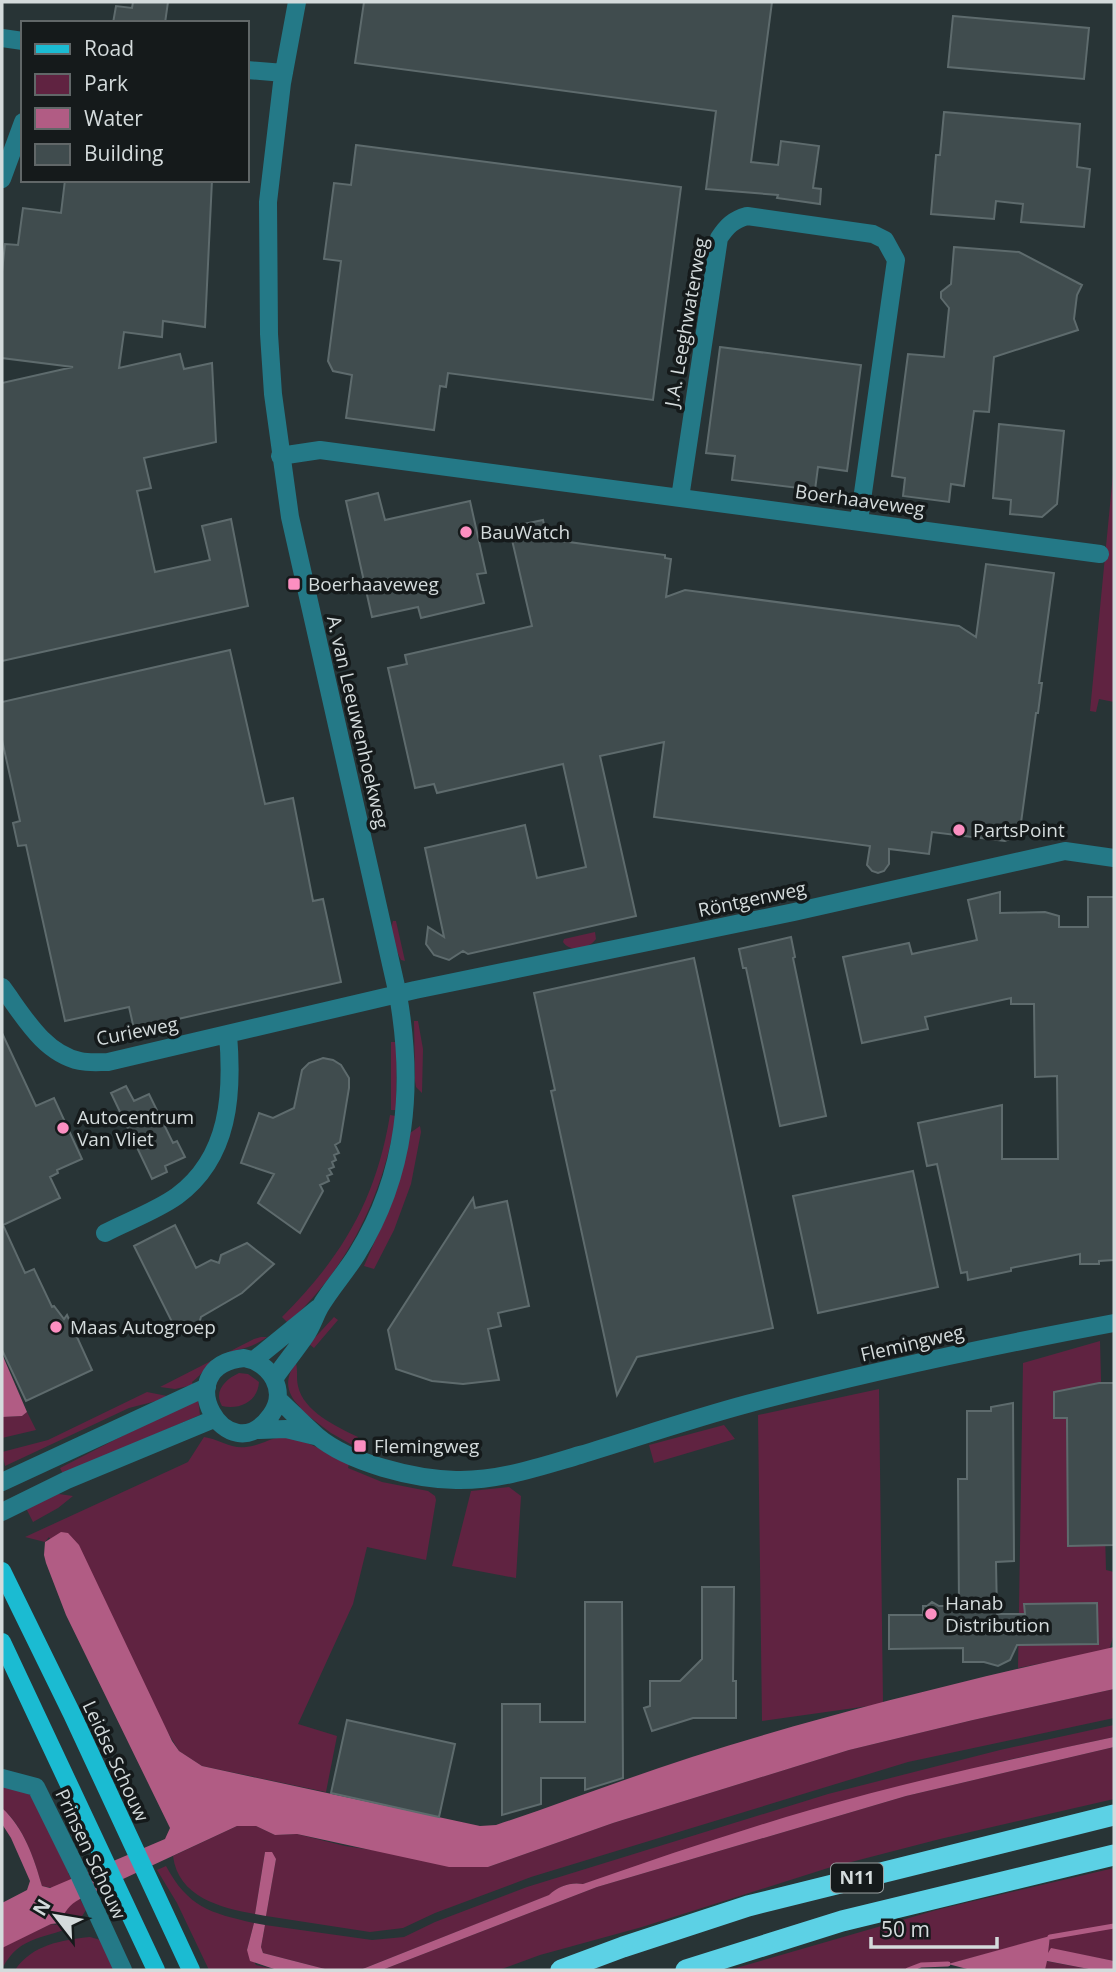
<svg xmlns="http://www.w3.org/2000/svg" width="1116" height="1972" viewBox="0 0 1116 1972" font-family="'Open Sans',sans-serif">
  <rect width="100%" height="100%" fill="#283436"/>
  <path fill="#602341" d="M1114,464v238l-15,-3 -3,13 -6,-1z
    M393,921h3l9,40 -4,-1c-5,-10 -12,-28 -8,-39z
    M595,932l1,7c-7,10 -26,14 -33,3l1,-3z
    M414,1021h4l5,28 -1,44 -6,-6 -1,-6z
    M391,1042h6l-1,68h-5z
    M390,1115l6,1c-13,80 -48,152 -108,207l-6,-6c60,-60 94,-117 108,-202z
    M420,1126l1,6 -10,52 -17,46 -20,39 -10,-3 17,-39 29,-94z
    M334,1317l4,3 -24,28 -5,-4z
    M261,1337h6c-19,14 -28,10 -46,19 -12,6 -19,19 -29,26l1,3 -18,4 -15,-2 94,-48z
    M1100,1341l6,229 8,2v62l-5,16 -91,18 5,-305z
    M296,1363c2,8 0,15 2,23 5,25 39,41 60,51l-4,9 -23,-13 -32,-24 1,-2c-14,-14 -16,-28 -4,-44z
    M239,1373l9,1 11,8c-1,19 -19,28 -37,24 -9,-15 4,-27 17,-33z
    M879,1389l4,315 -121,17 -4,-306z
    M147,1392l20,4 1,2 -39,10 -124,58 -3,-14 46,-12z
    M196,1398l2,1 2,16 -137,59 -3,-6z
    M27,1412l9,18 -34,8v-21l20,-1z
    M724,1425l11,14 -81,24 -5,-18z
    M204,1437c14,2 27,12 42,10 13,-1 24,-9 37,-10 18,-1 49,19 66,27l-1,4 34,14 46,9 7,5 1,4 -10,60 -59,-13 -14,57 -55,120 39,12 -11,56 -124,-26 -23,-15 -130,-214 -4,5 -20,-5 163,-75z
    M509,1487l12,9 -5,82 -64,-12 19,-75z
    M52,1493l21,3 -15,12 -25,14 -7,-14z
    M1114,1689v29l-206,44 -377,115 -96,36 -32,15 -33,4 -104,-16 10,-57 -11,-7 -10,62c-34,-6 -77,-17 -82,-58l64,-30 10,-2 9,2 19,9 22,-1 48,12 143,21 125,-44 236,-73 124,-30z
    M1114,1725v12l-115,25 -416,122c-13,-2 -24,2 -33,11l-190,75h-31l-66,-17 -2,-6 4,-22 107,15 32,-3 31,-15 92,-35 301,-93 172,-44z
    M1114,1747v52l-174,40 -112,29 -186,59 -102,28 -41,15h-117l215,-83 309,-91z
    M2,1782l16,5 15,10 38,74 -3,2 4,7 -19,8 -11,-2c-8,-27 -18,-59 -40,-78z
    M166,1866c22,41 44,47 88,57l-7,27 9,15 21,5h-68l-32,-67 -20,-33z
    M1114,1868v93l-62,-12 -5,7 3,-19 -102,27 -27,1 -13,5h-179l211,-61z
    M80,1899l6,11 -9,14c-29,16 -57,9 -75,45v-21l2,-2 47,-22 5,1 14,-21z
    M90,1937l14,4 13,29h-102c17,-25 46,-30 75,-33z
    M1046,1961l48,9h-49z"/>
  <path fill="#b15c84" d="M2,1354l25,58 -5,4 -20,1z
    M61,1532l7,1 11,12 93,196 7,10 23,15 278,60 16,-1c66,-22 131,-47 196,-68 138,-44 281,-79 422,-110v42l-141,31 -124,30 -236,73 -125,44h-39l-152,-33 -22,1 -19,-9h-19l-157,73c-11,6 -15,12 -20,24l-9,1 -49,24v-45l25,-13 3,-9 -19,-43 -9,-14v-16c22,20 32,50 40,78l8,2 115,-49 5,-11 -104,-213 -20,-52 -2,-8 1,-13z
    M1114,1737v10l-208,49 -309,91 -215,83h-22l189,-75c10,-9 21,-13 34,-11 75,-26 151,-52 227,-74 100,-29 202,-51 304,-73z
    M265,1852h7l4,7 -10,57 -11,-2z
    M254,1923l11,2 -4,22 2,6 66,17h-52l-27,-9 -3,-11z
    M1050,1936l-2,17 3,-5 63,13v9h-20l-47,-9 -2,9h-74l-23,-6z"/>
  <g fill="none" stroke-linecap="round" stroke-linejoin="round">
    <path stroke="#b15c84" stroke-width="5" d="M1050,1937l64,-11
      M908,1970l13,-5 27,-1"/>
  </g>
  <path fill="#404c4e" stroke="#5e6b6d" stroke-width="2" d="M133,2h35l-3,21h-52l3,-17 16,2z
    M364,2h408l-21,160 27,3 3,-24 38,5 -6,42 8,1 -1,15 -43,-6 1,-3 -72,-6 10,-78 -361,-48z
    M953,16l136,12 -5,51 -136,-12z
    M944,112l136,12 -3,43 13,2 -6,58 -63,-5 2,-18 -27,-3 -2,18 -63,-5 5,-59h4z
    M356,145l325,42 -28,213 -205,-27 -2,14 -6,-1 -6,44 -88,-12 6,-43 -19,-4 -5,-10 13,-100 -17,-2 10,-76 17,2z
    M65,180h147l-7,147 -42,-6 -1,16 -38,-5 -5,36 61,-14 4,15 28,-6 4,79 -72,16 7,30 -14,3 18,81 55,-12 -8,-34 29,-7 17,87 -246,55v-278l71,-16 -71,-9v-86l3,-28 13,1 5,-37 38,5z
    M954,247l65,5 63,33 -5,10 -3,24 4,11 -84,27 -5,55 -15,-1 -10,75 -13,-2 -2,18 -46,-6 2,-18 -13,-2 16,-122 36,3 5,-49 -8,-10v-6l10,-8z
    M720,347l141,18 -14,106 -29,-4 -3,23 -83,-10 3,-24 -29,-3z
    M999,424l65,7 -7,73 -15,13 -32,-3 1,-14 -18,-2z
    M378,493l7,27 85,-19 16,72 -9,1 7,29 -63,15 -3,-11 -46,10 -26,-116z
    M543,520l4,19 118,16v3l6,1 -5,38 19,-7 274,36 17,11 10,-73 68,9 -15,110h3l-4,30h-2l-16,117 -3,6 -12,5 -73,-9 -3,22 -40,-5v15l-5,7 -6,2 -6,-2 -5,-6 3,-19 -216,-29 10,-75 -64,14 36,160 -168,38 -5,-3 -14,9 -15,-5 -8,-11 2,-17 16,10 -19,-89 100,-23 12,53 49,-11 -23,-103 -126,29 -3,-9 -19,4 -27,-120 19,-4 -2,-9 127,-29 -23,-99z
    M230,650l35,154 28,-6 20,103 10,-2 18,83 -207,47 -5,-22 -64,14 -39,-176 -8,1 -5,-23 7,-2 -18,-81v-38z
    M1000,892v21l45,-1 14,4v11h29v-30h26v363l-15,1v3h-19v-10l-69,14v3l-43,9 -1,-8 -6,1 -24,-109 -10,2 -9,-43 84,-18v54h56l-1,-83 -22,1 -1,-73h-23v-6l-86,19 3,12 -66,14 -19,-86 66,-14 3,11 65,-14 -9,-40z
    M791,937l4,20 -2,1 33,158 -46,10 -34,-158h-3l-4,-19z
    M694,958l79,370 -136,29 -20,38 -66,-304 4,-1 -21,-97z
    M2,1033l34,73 18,-8 28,61 -25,11 1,3 -8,4 10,21 -57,27 22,48 9,-4 18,38 2,-1 10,13 3,-4 25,55 -66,31 -24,-51z
    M323,1058l10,2 8,5 8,13v10l-9,54 -5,3 4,8 -5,2 2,5 -4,2 2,5 -5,2 3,5 -5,2 2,5 -9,4 3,6 -23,42 -42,-30 16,-29 -33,-11 18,-50 14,5 21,-10 8,-38 7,-7z
    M126,1086l8,15 15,-7 24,49 4,-2 8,16 -20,9 2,6 -15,7 -41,-86z
    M913,1171l25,116 -120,26 -25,-117z
    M473,1198l2,10 32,-7 22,105 -31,7 3,13 -13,3 11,51 -36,4 -31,-3 -36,-12 -8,-39z
    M175,1225l21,43 15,-8 8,3 2,-8 26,-12 27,21 -32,29 -41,24 -3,10 -10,-3 -12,6 -42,-84z
    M1099,1383h15v162l-46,1 -1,-128h-13v-26z
    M1013,1403l1,158 -18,1 1,52h28l-1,-10 73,-1 1,41 -81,1 -7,15 -12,6 -14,-4h-21v-14l-74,1v-34h34v-9h4l5,-4 7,4h20l-1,-127h9v-68h24v-4z
    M702,1587h32l-1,94h3v37h-43l-41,13 -8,-23 6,-2v-25h30l22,-22z
    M585,1602h37l1,176 -38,12v-12h-44v26l-39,11v-111h38v18h45z
    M347,1720l108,24 -16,73 -108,-24z"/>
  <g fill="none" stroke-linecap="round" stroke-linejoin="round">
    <path stroke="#247987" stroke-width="18" d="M2,38l21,3
      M247,70l37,3
      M2,179l21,-57
      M280,456l40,-6 780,104
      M680,498l39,-260c8,-12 14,-18 28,-22l126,18 12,6 11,20 -37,261
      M2,987c21,28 41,66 78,74 9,2 19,1 28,1l307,-72 379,-78 271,-61 49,7
      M105,1233c23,-12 51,-22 72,-37 53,-39 56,-103 51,-162
      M244,1358c27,5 44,33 27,57 -43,61 -106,-49 -27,-57z
      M254,1360l64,-52
      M274,1379c10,-15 22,-29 32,-44 6,-9 9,-19 14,-28 11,-19 26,-35 37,-53 50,-81 57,-168 41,-259l-108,-478 -17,-123 -4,-60 -1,-132 14,-119 15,-81
      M278,1399c13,12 25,25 39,37 32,27 97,43 139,44 43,1 83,-13 124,-25 56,-17 111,-36 167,-51 121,-32 244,-58 367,-81
      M259,1430l27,-1 29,7
      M2,1482l205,-95
      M2,1512l65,-32 147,-61
      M2,1778l34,9 41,83 46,100"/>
    <path stroke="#1bbbd2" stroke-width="18" d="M2,1571l70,143 119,256
      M2,1642l154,328"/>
    <path stroke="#5cd1e5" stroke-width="21" d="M561,1970l62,-23 125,-41 366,-91
      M686,1970l156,-49 272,-66"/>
  </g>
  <g fill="#fc8fc1" stroke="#151a1b" stroke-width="2.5">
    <circle cx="466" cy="532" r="7"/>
    <rect x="287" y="577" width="14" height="14" rx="3.5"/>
    <circle cx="959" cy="830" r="7"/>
    <circle cx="63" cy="1128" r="7"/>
    <circle cx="56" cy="1327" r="7"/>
    <rect x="353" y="1439" width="14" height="14" rx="3.5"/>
    <circle cx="931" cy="1614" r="7"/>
  </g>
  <g text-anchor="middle" stroke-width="7" stroke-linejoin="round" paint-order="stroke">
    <rect fill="#151a1b" stroke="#9ba1a2" stroke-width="2" x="831" y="1863.5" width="52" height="29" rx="5"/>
    <g font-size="18" font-weight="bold" fill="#d4dbdc">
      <text x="857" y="1884">N11</text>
    </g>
    <g font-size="19" fill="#d4dbdc" stroke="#151a1b">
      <text transform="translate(686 322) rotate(-80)" y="7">J.A. Leeghwaterweg</text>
      <text transform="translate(860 500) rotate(8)" y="7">Boerhaaveweg</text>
      <text transform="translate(358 722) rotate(77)" y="7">A. van Leeuwenhoekweg</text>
      <text transform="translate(752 899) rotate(-12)" y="7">Röntgenweg</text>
      <text transform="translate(137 1031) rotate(-11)" y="7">Curieweg</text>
      <text transform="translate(912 1343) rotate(-13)" y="7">Flemingweg</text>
      <text transform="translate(116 1761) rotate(65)" y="7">Leidse Schouw</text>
      <text transform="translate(91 1854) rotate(65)" y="7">Prinsen Schouw</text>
    </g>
    <g font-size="19" fill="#d4dbdc" stroke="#151a1b" text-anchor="start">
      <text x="480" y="539">BauWatch</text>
      <text x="308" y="591">Boerhaaveweg</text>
      <text x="973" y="837">PartsPoint</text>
      <text x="77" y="1124">Autocentrum<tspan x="77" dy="22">Van Vliet</tspan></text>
      <text x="70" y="1334">Maas Autogroep</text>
      <text x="374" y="1453">Flemingweg</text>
      <text x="945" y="1610">Hanab<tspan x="945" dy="22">Distribution</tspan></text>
    </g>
  </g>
  <rect width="1116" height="1972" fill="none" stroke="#d4dbdc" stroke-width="7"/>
  <rect x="21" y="21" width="228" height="161" fill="#151a1b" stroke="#616768" stroke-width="2"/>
  <rect x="35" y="44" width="35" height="10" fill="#1bbbd2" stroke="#616768" stroke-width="2"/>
  <text x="84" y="56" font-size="21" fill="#d4dbdc">Road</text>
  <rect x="35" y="74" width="35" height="21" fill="#602341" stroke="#616768" stroke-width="2"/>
  <text x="84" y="91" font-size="21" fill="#d4dbdc">Park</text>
  <rect x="35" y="108" width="35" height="21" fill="#b15c84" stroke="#616768" stroke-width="2"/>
  <text x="84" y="126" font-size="21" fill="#d4dbdc">Water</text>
  <rect x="35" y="144" width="35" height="21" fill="#404c4e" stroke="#616768" stroke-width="2"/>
  <text x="84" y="161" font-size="21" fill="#d4dbdc">Building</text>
  <g transform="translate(56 1916) rotate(301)" stroke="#151a1b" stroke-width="5" paint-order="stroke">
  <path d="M0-5L12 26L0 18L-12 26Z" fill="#d4dbdc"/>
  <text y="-10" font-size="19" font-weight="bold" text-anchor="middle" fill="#d4dbdc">N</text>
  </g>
  <path d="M871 1937v10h126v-10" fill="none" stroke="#d4dbdc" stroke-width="3.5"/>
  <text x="881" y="1937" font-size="21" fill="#d4dbdc" stroke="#151a1b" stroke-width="5" paint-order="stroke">50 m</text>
</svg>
